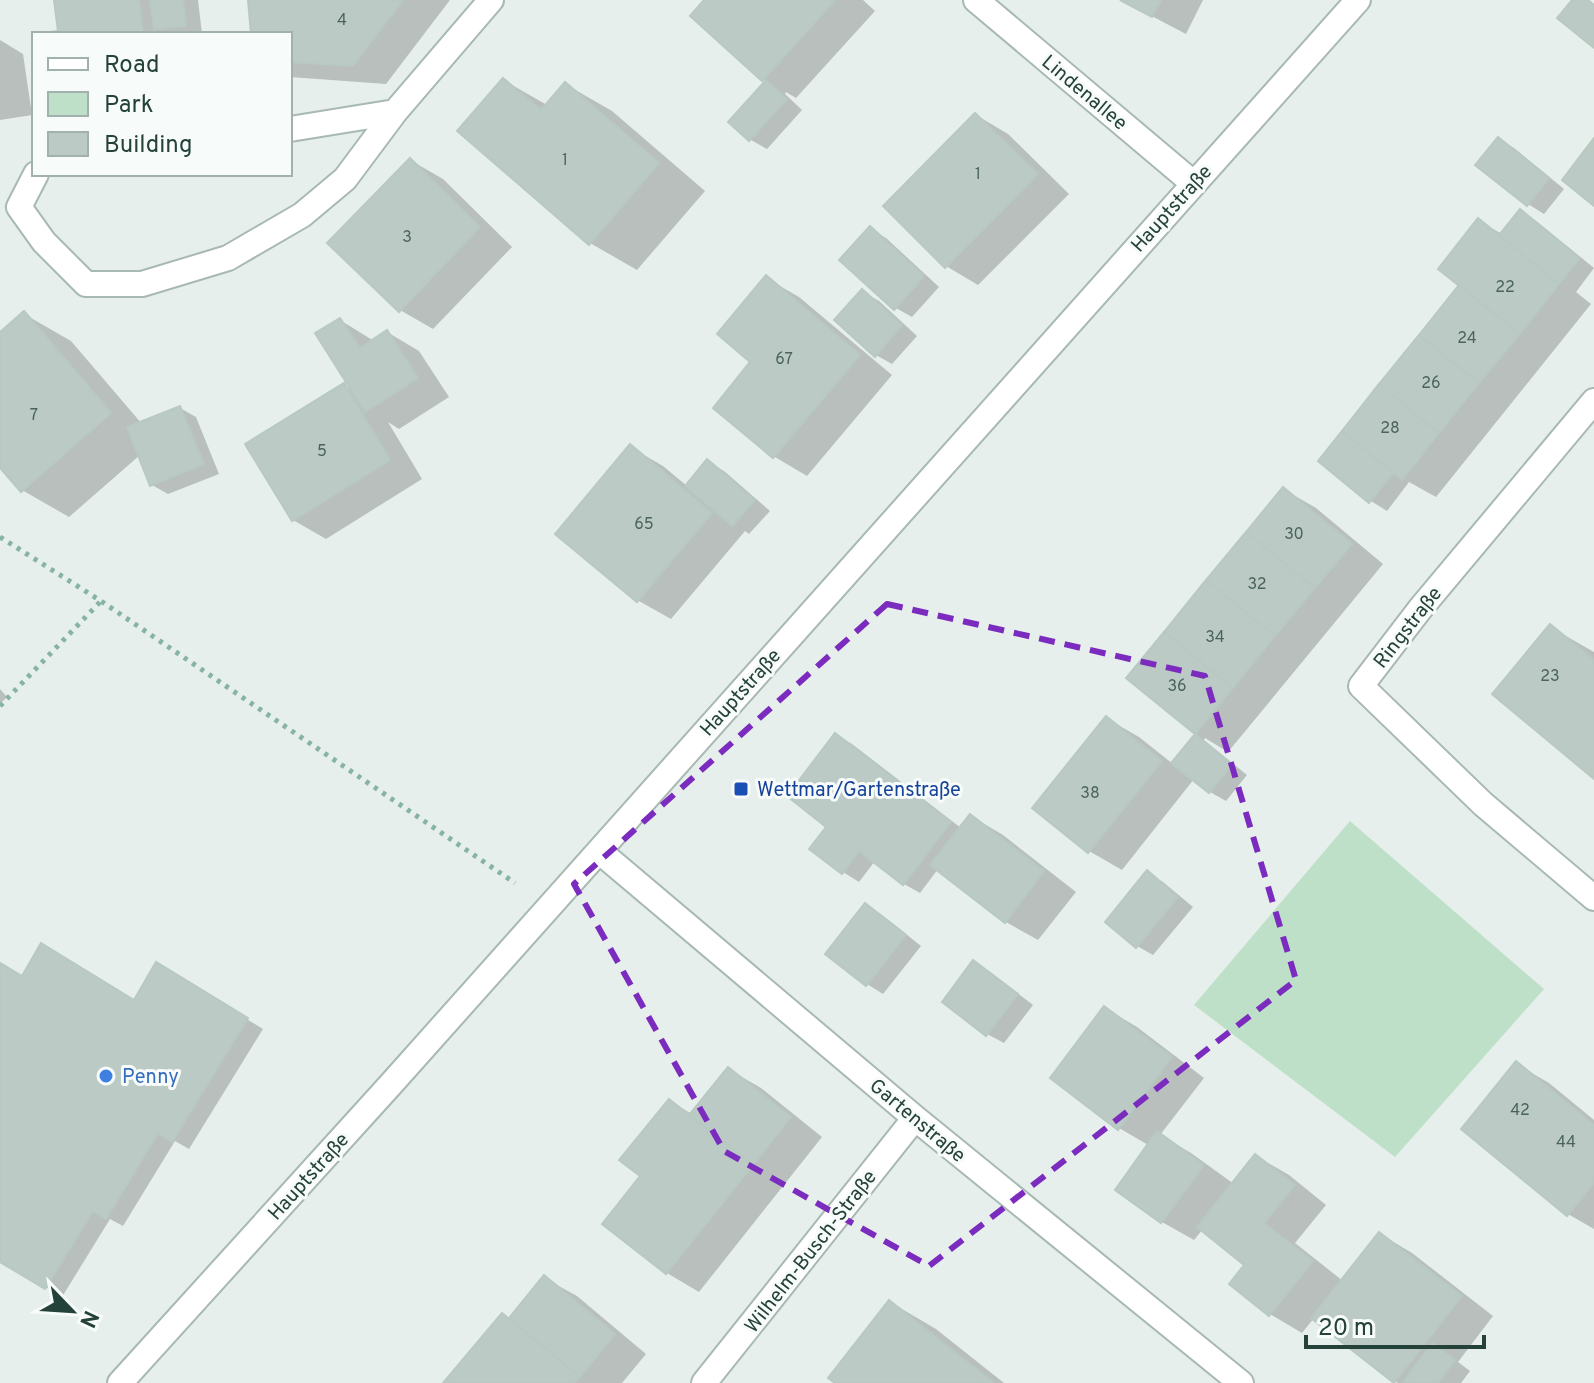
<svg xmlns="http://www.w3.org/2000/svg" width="1594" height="1383" viewBox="0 0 1594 1383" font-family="Overpass,sans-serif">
  <rect width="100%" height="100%" fill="#e6efeb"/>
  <path fill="#bfe0c8" d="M1350,821l194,168 -149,168 -201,-152z"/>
  <path fill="#0003" d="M56,0h142l4,34h-151l9,-1z
    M250,0h200l-64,84 -96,-7v-43h-37z
    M706,0h157l12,11 -79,87 -10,-6 -1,2 17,16 -35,39 -16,-9 -21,-18 37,-40 -4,-3z
    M1121,0h82l-17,34z
    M0,40l23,14 9,61 -32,5z
    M503,80l44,25 18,-21 47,27 93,80 -68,79 -47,-27z
    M976,115l32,19 61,60 -91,91 -32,-19z
    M1498,139l16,9 50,41 -20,25 -16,-10z
    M410,160l33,19 69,68 -79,82 -33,-19z
    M1520,212l16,9 58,47 -18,24 15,12 -155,193 -27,-15 -22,29 -16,-10 -50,-40 141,-176 17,-64 23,13z
    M870,229l16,9 53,49 -27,30 -16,-9z
    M766,278l33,19 93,78 -85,101 -32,-19 -59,-50 37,-45z
    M863,292l16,9 38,35 -25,28 -16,-9z
    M24,314l47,27 71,83 38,-16 16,9 23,57 -51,20 -16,-9 -12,-30 -71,62 -47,-27 -22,-25v-130z
    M340,320l34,21 13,-9 32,19 30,46 -50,32 -11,-7 34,57 -96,60 -33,-19 51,-134 10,5z
    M630,447l33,19 24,20 21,-24 16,9 46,40 -21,23 -4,-3 -74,88 -32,-18 -81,-67z
    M1283,489l33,19 67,56 -155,188 -23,-14 -1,2 43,35 -21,26 -16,-9 -16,-13 -72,91 -33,-19 17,-133 33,19 34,27 24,-30 -69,-56z
    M1550,627l44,25v124z
    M0,689l7,8 -7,7z
    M836,735l16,9 109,84 10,-12 32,19 73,57 -38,48 -32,-18 -68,-53 -18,24 -16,-9 -29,-23 -16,21 -16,-10 -14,-46z
    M1147,873l16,9 30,25 -40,48 -16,-9z
    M866,906l16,9 39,31 -38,48 -16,-10z
    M974,963l16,9 43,33 -29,38 -17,-9z
    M0,965l22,14 112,22 23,-36 106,64 -74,120 -14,-8 -52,85 -13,-7 -48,78 -62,-38z
    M1105,1008l32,19 67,51 -44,57 31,18 43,31 22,-28 33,19 37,30 -31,38 48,38 37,-47 32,19 81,63 -35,46 12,9 -9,12h-63l-84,-65 -12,15 -32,-19 -23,-49 -44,-36 -9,11 -32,-18 -12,-76 -31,-18z
    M1516,1064l33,19 45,37v109l-26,-15z
    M728,1069l33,19 61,49 -123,155 -32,-19 -24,-97 26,-75 23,13z
    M544,1278l33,18 69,58 -24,29h-176l57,-68 7,4z
    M890,1302l46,27 68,54h-166z"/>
  <path fill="#bbcac4" stroke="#b8c9c2" stroke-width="2" d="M54,0h85l4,34h-109v13l-2,-13 26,-3z
    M150,0h33l3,26 -32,4z
    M248,0h155l-50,66 -63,-4v-28h-39z
    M704,0h131l-73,81 -72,-65z
    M1120,0h41l-9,17z
    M1572,0h16l6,5v43l-37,-30z
    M503,78l38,32 24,-28 94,81 -70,82 -132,-114z
    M766,80l21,19 -38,42 -21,-19z
    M975,113l63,61 -93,94 -62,-62z
    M1498,137l51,41 -22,28 -52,-41z
    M1594,138v68l-32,-26z
    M410,158l70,69 -81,85 -72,-69z
    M1520,209l60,49 -21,26 -60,-49z
    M1478,218l81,66 -39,50 -82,-65z
    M870,226l54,50 -30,34 -55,-50z
    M766,275l94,80 -87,103 -60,-50 37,-46 -33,-28z
    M1459,285l61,49 -41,49 -60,-48z
    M862,289l40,36 -27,32 -41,-37z
    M24,311l87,102 -90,79 -21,-24v-136z
    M340,318l20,30 27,-18 31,48 -53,34 -50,-79z
    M1419,335l60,48 -40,50 -60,-49z
    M344,383l46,77 -98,61 -47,-77z
    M1379,384l60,49 -37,47 -60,-49z
    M180,406l24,58 -54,22 -23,-59z
    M1342,431l51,42 -24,30 -51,-42z
    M630,444l82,69 -75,89 -82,-68z
    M707,459l48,41 -23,26 -47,-40z
    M1283,487l69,57 -37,44 -69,-56z
    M1246,532l69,56 -40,48 -69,-56z
    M1206,580l69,56 -42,52 -69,-56z
    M1550,624l44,36v119l-102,-85z
    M1164,632l69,56 -38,46 -69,-56z
    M1106,716l56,45 -74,92 -56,-45z
    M835,733l116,89 -48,63 -44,-34 -17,23 -33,-25 17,-22 -39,-31z
    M1195,734l37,31 -23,28 -38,-30z
    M970,814l74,57 -39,52 -75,-58z
    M1147,870l31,27 -42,51 -31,-26z
    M865,903l41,32 -40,51 -41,-32z
    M41,943l93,57 22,-38 92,56 -76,124 -14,-9 -52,86 -13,-8 -48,78 -45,-27v-299l22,13z
    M973,960l45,34 -32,42 -44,-34z
    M1104,1006l68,51 -54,73 -68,-52z
    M1516,1061l78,64v58l-27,33 -106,-87z
    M728,1067l63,50 -38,48 -64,-50z
    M669,1099l84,66 -87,109 -64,-50 38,-48 -21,-16z
    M1157,1131l47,34 -43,58 -46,-33z
    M1255,1154l40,31 -31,38 49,38 -44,55 -40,-32 15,-19 -47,-38z
    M1379,1232l83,64 -68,87 -83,-65z
    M544,1275l71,59 -35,43 -71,-59z
    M889,1300l105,83h-159l-7,-5z
    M502,1313l78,64 -6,6h-131z
    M1432,1343l23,17 -17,23h-32l-2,-2z"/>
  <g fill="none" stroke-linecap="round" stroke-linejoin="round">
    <defs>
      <path id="minor" d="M976,0l217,183
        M290,129l105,-17
        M36,174l-17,33 25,35 42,42h56l86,-26 74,-43 43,-36 50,-67 96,-112
        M1594,401l-174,208 -59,77 122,118 111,94
        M599,851l316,267 326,265
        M120,1383l272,-300 966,-1083
        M704,1383l211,-265"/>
    </defs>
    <use href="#minor" stroke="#a8b8b2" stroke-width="28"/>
    <path stroke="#86b3a5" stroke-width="5" stroke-dasharray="4 6" stroke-linecap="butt" d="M0,537l101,64 414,282
      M0,706l101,-105"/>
    <use href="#minor" stroke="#fff" stroke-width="24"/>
  </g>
  <path fill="none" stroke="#7b2cbf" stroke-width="6" stroke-dasharray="16 10" stroke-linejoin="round" d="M887,604l318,72 91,304 -367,286 -205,-115 -150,-267z"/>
  <rect fill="#1a4fb4" stroke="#f7fbf9" stroke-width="3" x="733" y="781" width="16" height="16" rx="4"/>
  <circle fill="#3f7fe0" stroke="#f7fbf9" stroke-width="3" cx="106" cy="1076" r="8"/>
  <g text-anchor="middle" stroke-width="6" stroke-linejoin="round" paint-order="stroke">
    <g font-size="16" fill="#4a645c">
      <text x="342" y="25">4</text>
      <text x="565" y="165">1</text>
      <text x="978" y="179">1</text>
      <text x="407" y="242">3</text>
      <text x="1505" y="292">22</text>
      <text x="1467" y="343">24</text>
      <text x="784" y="364">67</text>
      <text x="1431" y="388">26</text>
      <text x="34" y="420">7</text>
      <text x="1390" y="433">28</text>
      <text x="322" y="456">5</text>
      <text x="644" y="529">65</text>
      <text x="1294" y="539">30</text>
      <text x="1257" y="589">32</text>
      <text x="1215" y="642">34</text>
      <text x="1550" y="681">23</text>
      <text x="1177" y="691">36</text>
      <text x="1090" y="798">38</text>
      <text x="1520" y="1115">42</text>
      <text x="1566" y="1147">44</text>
    </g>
    <g font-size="20" fill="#24423a" stroke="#f7fbf9">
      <text transform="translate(1085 92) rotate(40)" y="7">Lindenallee</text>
      <text transform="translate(1171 208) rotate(-48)" y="7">Hauptstraße</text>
      <text transform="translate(1407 627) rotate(-52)" y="7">Ringstraße</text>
      <text transform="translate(740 692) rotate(-48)" y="7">Hauptstraße</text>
      <text transform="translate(918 1120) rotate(40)" y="7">Gartenstraße</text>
      <text transform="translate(308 1176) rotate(-48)" y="7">Hauptstraße</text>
      <text transform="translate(810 1251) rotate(-52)" y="7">Wilhelm-Busch-Straße</text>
    </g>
    <g font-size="20" fill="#164399" stroke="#f7fbf9" text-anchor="start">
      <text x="757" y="796">Wettmar/Gartenstraße</text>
    </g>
    <g font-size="20" fill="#366cbe" stroke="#f7fbf9" text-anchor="start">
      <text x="122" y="1083">Penny</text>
    </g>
  </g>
  <rect x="32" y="32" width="260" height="144" fill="#f7fbf9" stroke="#a3b1ad" stroke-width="2"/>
  <rect x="48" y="58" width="40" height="12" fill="#ffffff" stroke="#a3b1ad" stroke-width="2"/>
  <text x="104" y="72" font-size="24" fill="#24423a">Road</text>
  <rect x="48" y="92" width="40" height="24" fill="#bfe0c8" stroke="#a3b1ad" stroke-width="2"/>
  <text x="104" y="112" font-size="24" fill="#24423a">Park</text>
  <rect x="48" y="132" width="40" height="24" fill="#bbcac4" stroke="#a3b1ad" stroke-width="2"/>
  <text x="104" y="152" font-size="24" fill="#24423a">Building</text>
  <g transform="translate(72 1311) rotate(115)" stroke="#f7fbf9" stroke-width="6" paint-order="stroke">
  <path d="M0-6L14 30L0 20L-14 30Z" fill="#24423a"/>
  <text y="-12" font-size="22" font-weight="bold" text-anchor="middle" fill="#24423a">N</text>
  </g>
  <path d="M1306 1335v12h178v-12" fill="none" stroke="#24423a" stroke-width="4"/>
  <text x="1318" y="1335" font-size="24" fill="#24423a" stroke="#f7fbf9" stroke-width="6" paint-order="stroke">20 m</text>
</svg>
